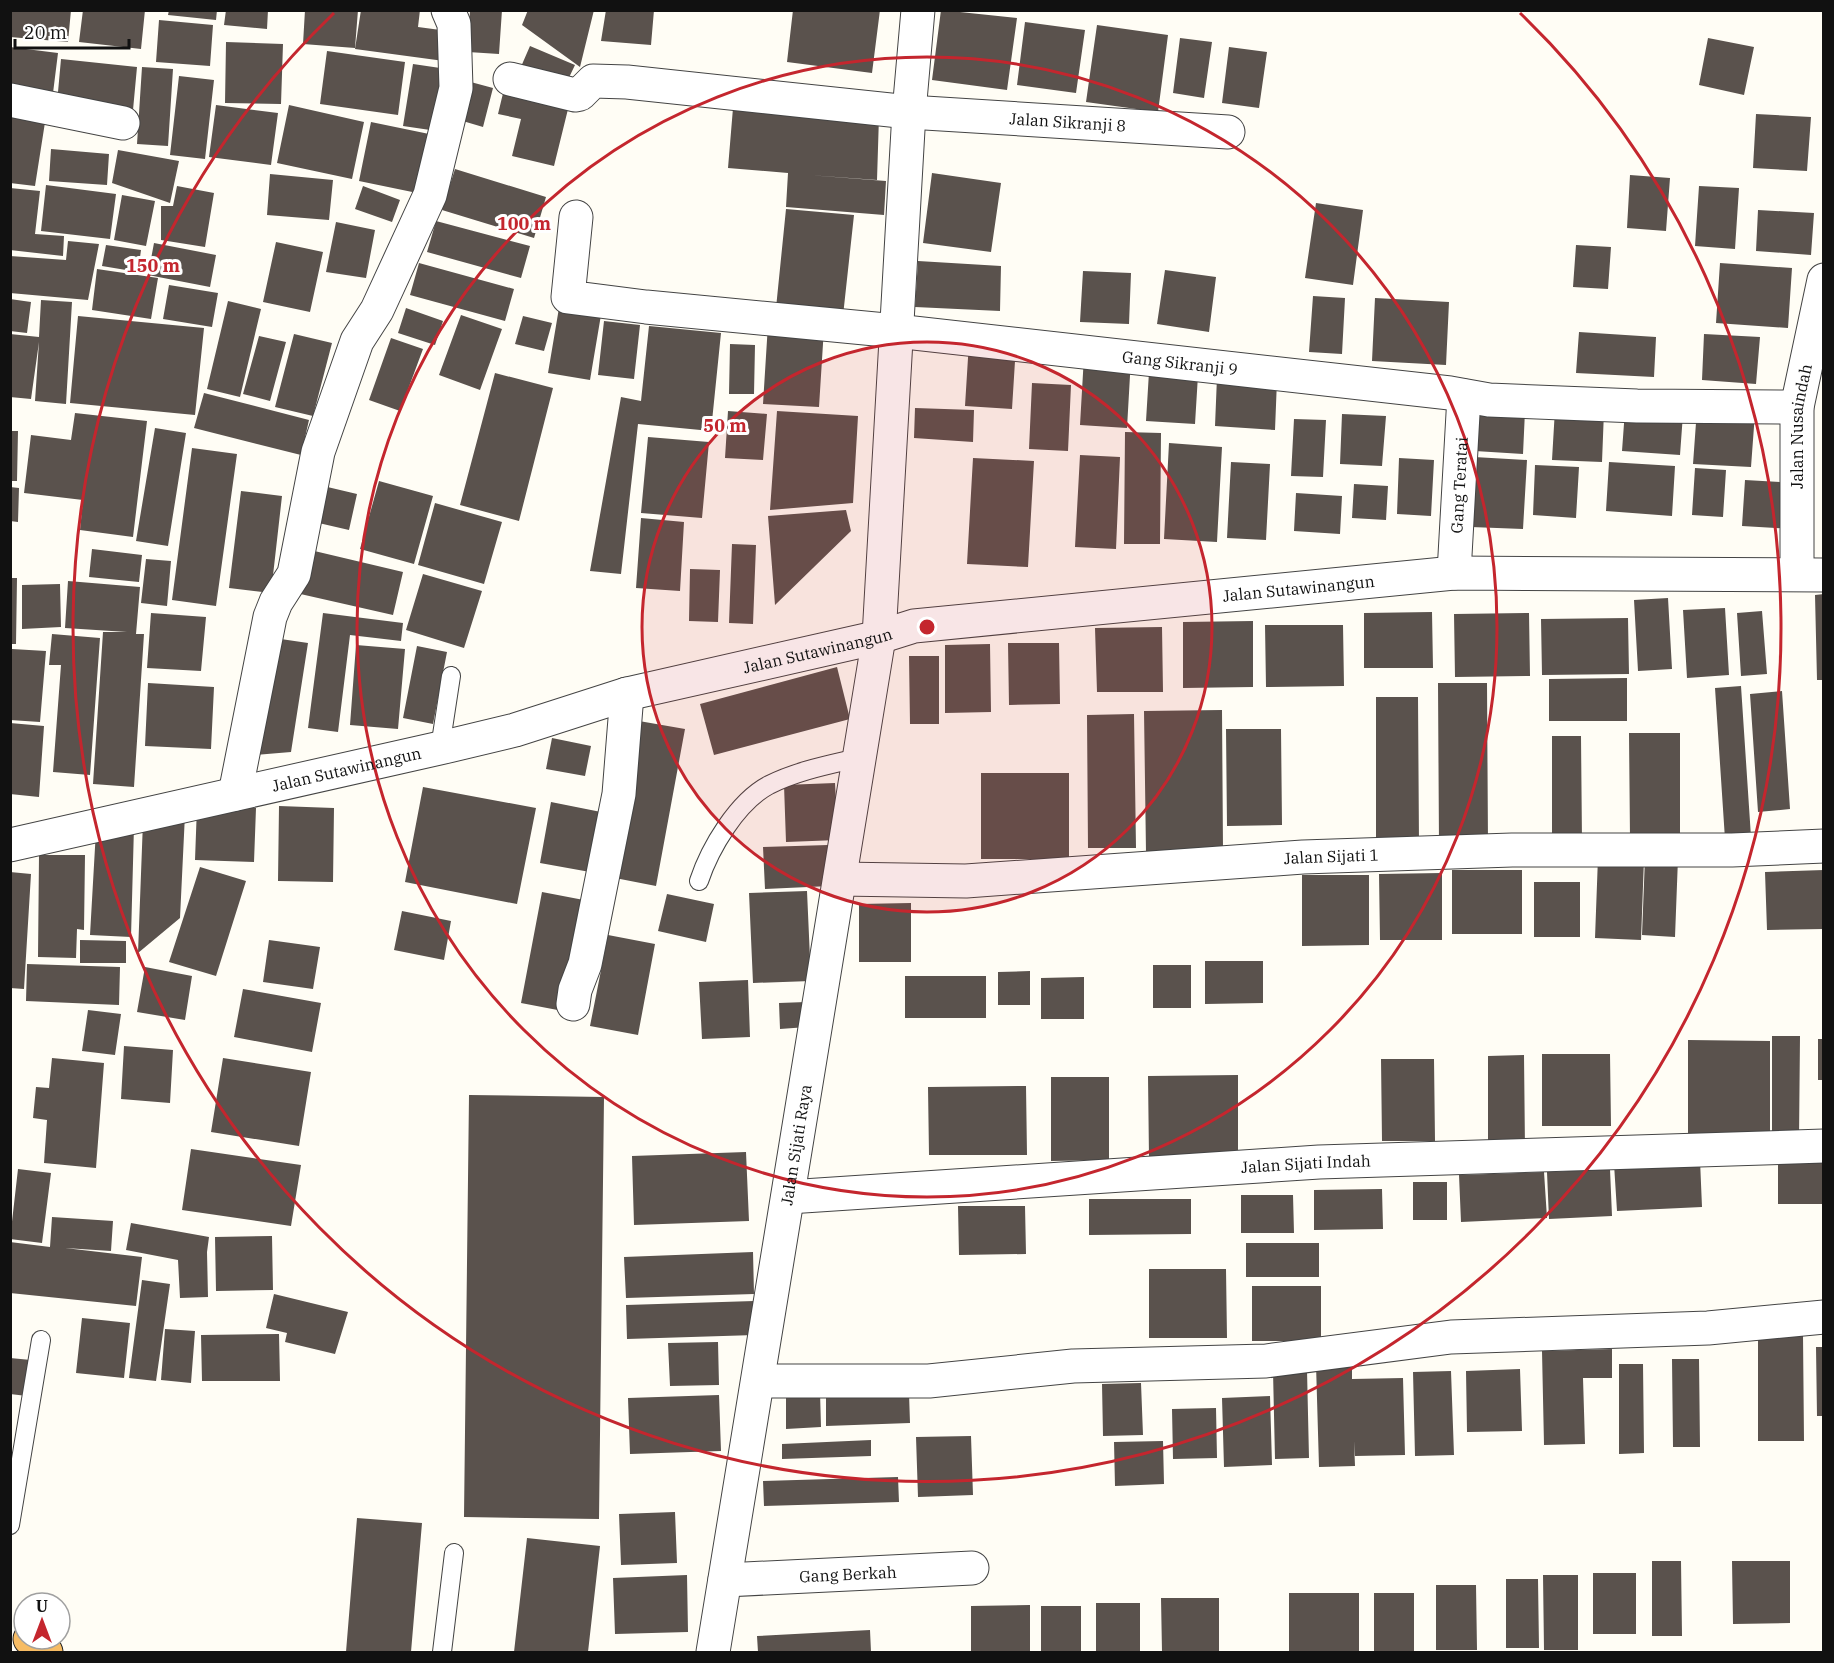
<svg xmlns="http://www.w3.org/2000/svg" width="1834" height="1663" viewBox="0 0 1834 1663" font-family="'IBM Plex Serif',serif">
  <rect width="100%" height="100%" fill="#fffdf5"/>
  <path fill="#5a524d" d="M10,10h61l-3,32 -58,-5z
    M83,10h62l-4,39 -62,-7z
    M169,10h48l-1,10 -48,-5z
    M226,10h42l-1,19 -43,-4z
    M305,10h53l-3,38 -52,-4z
    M361,10h59l-2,17 30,4 -4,30 -89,-12z
    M470,10h32l-3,44 -31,-2z
    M528,10h66l-14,57 -58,-42z
    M606,10h48l-3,35 -50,-4z
    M793,10h87l-8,63 -85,-11z
    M941,10l76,8 -10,72 -75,-10z
    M159,20l54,5 -3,41 -54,-4z
    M1025,22l60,8 -9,63 -59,-8z
    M1097,25l71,10 -10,77 -72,-10z
    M1180,38l32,4 -8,56 -31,-5z
    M1708,38l46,9 -10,48 -45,-10z
    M226,42l57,2 -2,60 -56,-1z
    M530,46l45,19 -11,23 -44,-19z
    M10,47l48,6 -5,40 -43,-6z
    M1229,47l38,5 -8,56 -37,-5z
    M327,51l78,11 -7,53 -78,-11z
    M61,59l76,8 -4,43 -76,-7z
    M413,64l34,5 -10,62 -34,-5z
    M142,67l31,2 -5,77 -31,-2z
    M179,76l35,4 -9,79 -35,-4z
    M467,81l26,7 -10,39 -27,-8z
    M505,85l65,16 -16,65 -42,-10 9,-37 -23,-5z
    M734,96l145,20 -2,64 -69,-5 78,6 -2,34 -98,-8 2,-34 -60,-5z
    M216,105l62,8 -7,52 -62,-8z
    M289,105l75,17 -12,57 -75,-16z
    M10,110l36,6 -11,70 -25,-3z
    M1756,114l55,3 -4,54 -54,-3z
    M371,122l63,13 -12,59 -63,-13z
    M51,149l58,5 -2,31 -58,-4z
    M118,150l61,11 -9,42 -58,-20z
    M455,169l91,28 -12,41 -92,-28z
    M932,173l69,10 -10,69 -68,-9z
    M270,174l63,6 -4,40 -62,-5z
    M1630,175l40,3 -4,53 -39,-3z
    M46,185l70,9 -6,45 -69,-8z
    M177,186l37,7 -9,54 -44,-7v-34h12z
    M363,186l37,14 -8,22 -37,-13z
    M1699,186l40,2 -4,61 -40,-3z
    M10,188l30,3 -5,43 29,2 -1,20 -53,-6z
    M122,195l33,6 -9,45 -32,-6z
    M1316,203l47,7 -10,75 -48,-7z
    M786,209l68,6 -12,110 -67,-7z
    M1758,210l56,3 -3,42 -55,-4z
    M436,221l94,25 -9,32 -94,-26z
    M336,222l39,8 -9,48 -40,-6z
    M68,241l31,3 -11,56 -78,-7v-37l56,4z
    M276,242l47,10 -13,60 -47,-10z
    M154,243l62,12 -6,32 -62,-12z
    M106,245l35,5 -3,22 -36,-6z
    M1576,245l35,2 -3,42 -35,-2z
    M918,261l83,5 -1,45 -85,-4z
    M419,263l95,26 -9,32 -95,-26z
    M1720,263l72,5 -4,60 -72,-5z
    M97,269l61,9 -7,41 -59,-9z
    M1165,270l51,7 -7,55 -52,-8z
    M1083,271l48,2 -2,51 -49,-2z
    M169,285l49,8 -6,34 -49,-8z
    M1313,296l32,2 -3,56 -33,-2z
    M1375,298l74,4 -3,63 -74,-4z
    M10,299l21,3 -4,31 -17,-2z
    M41,300l31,2 -6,102 -31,-3 4,-59 -8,57 -21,-2v-63l29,3z
    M228,301l33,8 -21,88 -33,-8z
    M560,302l42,7 -12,71 -42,-7z
    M406,308l37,13 -8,24 -37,-12z
    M461,315l41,14 -22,61 -41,-15z
    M78,316l126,12 -9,87 -125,-12z
    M523,316l29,7 -8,28 -29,-7z
    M604,321l36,4 -6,54 -36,-4z
    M768,324l56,4 -5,79 -56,-3z
    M649,326l72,7 -10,98 -73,-7 -17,150 -31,-3 31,-174 20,4z
    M1579,332l77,5 -2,40 -78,-4z
    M294,334l38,9 -19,73 -38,-9z
    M1704,334l56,3 -4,47 -54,-4z
    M259,336l27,6 -16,59 -27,-7z
    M391,338l32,11 -23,62 -31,-11z
    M969,342l47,3 -4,64 -47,-3z
    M730,344l25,1 -1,49h-25z
    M1084,356l47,2 -4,70 -47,-3z
    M1149,372l49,3 -3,49 -49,-3z
    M495,373l58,15 -34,133 -59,-16z
    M1217,377l60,3 -2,50 -60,-4z
    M1032,383l39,2 -3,66 -39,-2z
    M204,393l105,27 -8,35 -107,-27z
    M915,408l59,2 -1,32 -59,-4z
    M1478,409l47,2 -2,43 -48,-3z
    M1555,409l49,2 -2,51 -50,-2z
    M1697,409l58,4 -4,54 -58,-3z
    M1625,410l58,4 -3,41 -58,-4z
    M728,411l39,3 -4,46 -38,-2z
    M777,411l81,5 -5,87 -83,7z
    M75,413l72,8 -14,116 -53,-7 3,-30 -59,-7 7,-58 40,5z
    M1342,414l44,2 -4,50 -42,-2z
    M1294,419l32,1 -3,57 -32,-1z
    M155,428l31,5 -18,113 -32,-5z
    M10,431h8l-1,50h-7z
    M1125,432l36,1 -1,111h-36z
    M648,437l61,5 -7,76 -61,-5z
    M1169,443l53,4 -5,95 -53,-3z
    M192,448l45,6 -21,152 -44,-6z
    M1080,455l40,2 -4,92 -41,-2z
    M1474,457l53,3 -4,69 -52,-2z
    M973,458l61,3 -6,106 -61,-3z
    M1399,458l35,2 -3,56 -34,-2z
    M1231,462l39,2 -4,76 -39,-2z
    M1609,462l66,4 -3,50 -66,-5z
    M1535,465l44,2 -3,51 -43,-3z
    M1695,468l31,2 -3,47 -31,-2z
    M1745,480l52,3 -3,46 -52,-3z
    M379,481l54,15 -19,68 -54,-15z
    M1354,484l34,2 -2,34 -34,-2z
    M319,485l38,9 -8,36 -39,-9z
    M10,487l9,1 -1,34 -8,-1z
    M241,491l41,5 -11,97 -42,-5z
    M1296,493l46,3 -2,38 -46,-3z
    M435,503l67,19 -18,62 -66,-19z
    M846,510l5,21 -76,74 -7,-89z
    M641,518l43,4 -4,69 -44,-3z
    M732,544l24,1 -3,79 -24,-1z
    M92,549l50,6 -3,27 -50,-5z
    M306,549l97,23 -10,43 -97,-22z
    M146,559l25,2 -4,45 -26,-3z
    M690,569l30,1 -2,52 -29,-1z
    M423,574l59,17 -18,57 -58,-18z
    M10,578h7l-1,66h-6z
    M68,581l72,6 -4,47h8l-10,153 -41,-3 10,-152h24l-62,-4z
    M60,584l1,43 -39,2v-44z
    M1824,594v86h-7l-2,-85z
    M1668,598l4,71 -34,2 -4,-71z
    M1725,608l4,67 -42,3 -4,-68z
    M1762,611l5,63 -26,2 -4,-63z
    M1432,612l1,56h-69v-55z
    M151,613l55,4 -5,54 -54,-3z
    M323,613l80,10 -2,18 -51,-6 -12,97 -30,-4z
    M1529,613l1,63 -75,1 -1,-63z
    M1628,618l1,56 -87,1 -1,-56z
    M1253,621v66l-70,1v-66z
    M1265,625h78l1,61 -78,1z
    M1162,627l1,65h-66l-2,-64z
    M52,634l48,4 -10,137 -37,-3 8,-107h-12z
    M274,638l34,5 -17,109 -36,3z
    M1008,643h51l1,61 -51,1z
    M990,644l1,68 -46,1v-68z
    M356,645l49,4 -7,80 -48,-4z
    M417,646l30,6 -14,72 -30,-6z
    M12,649l34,2 -6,71 -30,-2z
    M909,656h30v68h-29z
    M837,667l13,52 -136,36 -14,-51z
    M1627,678v43h-78v-42z
    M148,683l66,4 -3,62 -66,-3z
    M1438,683h49l1,163h-49z
    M1741,686l10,151 -26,2 -10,-151z
    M1782,691l8,118 -32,3 -8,-118z
    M1376,697h42l1,146h-43z
    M1222,710l1,140 -77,2 -2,-141z
    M1134,714l2,134h-48l-1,-133z
    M639,721l46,8 -29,157 -46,-9z
    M10,723l34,3 -5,71 -29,-3z
    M1226,729h55l1,96 -55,1z
    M1629,733h51v104l-50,1z
    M1552,736h29l1,106h-30z
    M552,738l39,8 -6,30 -39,-7z
    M981,773h88v86h-88z
    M835,783l3,57 -52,2 -2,-57z
    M423,787l113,21 -19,96 -112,-22z
    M551,802l50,10 -11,60 -50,-9z
    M197,806l59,2 -2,54 -59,-2z
    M279,806l55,2 -1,74 -55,-1z
    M185,814l-5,104 -42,35 5,-132z
    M134,826l-3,111 -41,-2 6,-105z
    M828,845l2,41 -65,3 -2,-42z
    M39,855h46l-1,75 -7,-1 -1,29 -38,-1z
    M1598,857l46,2 -3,81 -46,-2z
    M1645,857l33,1 -3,79 -33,-2z
    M200,867l46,14 -30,95 -47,-14z
    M1452,870h70v64h-70z
    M1824,870v59l-57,1 -2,-58z
    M10,872l21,2 -7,115 -14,-1z
    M1442,873v67h-62l-1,-66z
    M1302,875h67v70l-67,1z
    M1534,882h46v55h-46z
    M807,891l4,90 -58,2 -4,-90z
    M542,892l47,9 -21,111 -47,-9z
    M667,894l47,10 -8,38 -48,-11z
    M911,903v59h-52v-58z
    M402,911l49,10 -7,39 -50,-10z
    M608,935l47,9 -17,91 -48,-9z
    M80,940l46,1v22h-46z
    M269,940l51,7 -7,42 -50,-7z
    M1205,961h58v42l-58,1z
    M27,964l93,3 -1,38 -93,-4z
    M1153,965h38v43h-38z
    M145,967l47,9 -7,44 -48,-8z
    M1030,971v34h-32v-33z
    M905,976h81v42h-81z
    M1084,977v42h-43v-41z
    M748,980l2,57 -48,2 -3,-57z
    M243,989l78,14 -9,49 -78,-15z
    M806,1002l1,25 -27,2 -1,-26z
    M88,1010l33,4 -6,41 -33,-4z
    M1772,1036h28l-1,103h-27z
    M1818,1039h6v41h-6z
    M1688,1040l82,1v96h-82z
    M124,1046l49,4 -3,53 -49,-4z
    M1542,1054h68l1,72h-69z
    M1524,1055l1,95h-37v-94z
    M52,1058l52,5 -8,105 -52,-5 3,-43 -14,-2 3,-31 13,1z
    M223,1058l88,14 -12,74 -88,-14z
    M1381,1059h53l1,82h-53z
    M1238,1075v82l-89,1 -1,-82z
    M1051,1077h58v83l-58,1z
    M1026,1086l1,69h-98l-1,-68z
    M469,1095l135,2 -5,422 -135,-2z
    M191,1149l110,16 -10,61 -109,-16z
    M746,1152l3,69 -115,4 -2,-69z
    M1778,1156h46v48h-46z
    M1700,1160l2,47 -85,4 -3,-47z
    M18,1169l33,4 -9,70 -32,-4z
    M1610,1169l2,47 -63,3 -2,-47z
    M1544,1172l3,46 -86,4 -2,-47z
    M1413,1182h34v38h-34z
    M1382,1189l1,40 -69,1v-40z
    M1241,1195h52l1,38h-53z
    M1089,1199h102v35l-102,1z
    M958,1206h67l1,48 -67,1z
    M52,1217l61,4 -2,30 -46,-3 77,9 -6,49 -126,-13v-51l40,5z
    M131,1223l78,14 -2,15 1,45 -28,1 -2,-38 -52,-10z
    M272,1236l1,54 -57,1 -1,-54z
    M1246,1243h73v34h-73z
    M753,1252l1,42 -128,4 -2,-41z
    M1149,1269h77l1,69h-78z
    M142,1280l28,4 -14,97 -27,-3z
    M1252,1286h69v55h-69z
    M274,1294l74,18 -13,42 -50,-12 2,-9 -21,-5z
    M754,1301l1,34 -128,4 -1,-34z
    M82,1318l48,5 -6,55 -48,-5z
    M165,1329l30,2 -4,52 -30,-3z
    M279,1334l1,47h-78l-1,-46z
    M1758,1335h45l1,106h-46z
    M718,1342l1,43 -49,1 -2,-43z
    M1816,1347h8v69h-7z
    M1612,1349v29h-29l2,66 -41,1 -2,-94z
    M10,1358l21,2 -4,36 -17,-2z
    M1672,1359h27l1,88h-27z
    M1352,1362v17l51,-1 2,77 -50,1 -1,-15 1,25 -36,1 -3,-103z
    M1619,1364h24l1,89 -25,1z
    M1520,1369l2,62 -55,1 -1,-61z
    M1307,1370l2,88 -34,1 -2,-88z
    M1451,1371l3,84 -39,1 -2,-84z
    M1141,1383l2,52 -40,1 -1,-52z
    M820,1392l1,35 -35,2v-36z
    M909,1393l1,30 -84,3v-31z
    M719,1395l2,56 -91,3 -2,-56z
    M1270,1396l2,69 -48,2 -2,-69z
    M1216,1408l1,50 -44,1 -1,-50z
    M971,1436l2,59 -55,2 -2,-60z
    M871,1440v16l-89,3v-15z
    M1163,1441l1,43 -49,2 -1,-44z
    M898,1477l1,25 -135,4 -1,-25z
    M675,1512l2,51 -56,2 -2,-51z
    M357,1518l65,5 -11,129h-65z
    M527,1538l73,8 -12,106h-74z
    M1652,1561h29l1,75h-30z
    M1732,1561h58v62l-57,1z
    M1593,1573h43v61h-43z
    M687,1575l1,57 -73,2 -2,-56z
    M1543,1575h35v75h-34z
    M1506,1579h32l1,69h-33z
    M1436,1585h40l1,65h-41z
    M1289,1593h70v59h-70z
    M1374,1593h40v59h-40z
    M1161,1598h58v54h-57z
    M1096,1603h44v49h-44z
    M1030,1605v47h-59v-46z
    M1041,1606h40v46h-40z
    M870,1630l1,22h-113l-1,-16z"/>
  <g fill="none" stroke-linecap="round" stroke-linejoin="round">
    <defs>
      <path id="service" d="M440,748l11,-72
        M699,881c11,-33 38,-79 70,-96 28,-14 59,-20 89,-27
        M10,1525l31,-185
        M442,1652l12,-99"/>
      <g id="minor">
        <path id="s1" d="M510,79l65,16 5,-1 13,-13 34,1 282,30 319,20"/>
        <path d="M10,100l113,23"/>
        <path id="s2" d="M576,217l-8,80 78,10 250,24 554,62 39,7 148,6 160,1"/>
        <path id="s3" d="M1454,573l10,-177"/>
        <path id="s4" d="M1797,574v-167l27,-127"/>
        <path d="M235,794l35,-177 6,-15 18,-28 24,-122 39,-111 20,-31 53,-115 26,-107 -2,-64 -6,-14"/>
        <path id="s5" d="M10,845l430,-97 75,-18 112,-36 252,-57 35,-11 540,-53 370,2"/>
        <path id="s6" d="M840,879l126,2 337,-24 209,-7h220l92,-4"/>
        <path d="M573,1004l2,-14 10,-26 34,-170 8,-100"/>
        <path id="s7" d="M788,1197l531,-35 505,-16"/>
        <path d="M758,1381h171l144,-15 193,-5 185,-24 257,-9 116,-11"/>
        <path id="s8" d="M725,1580l247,-12"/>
        <path id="s9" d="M713,1652l166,-1015 30,-525 9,-102"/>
      </g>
      <path id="trunk" d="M30,1639l16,13"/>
    </defs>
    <use href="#service" stroke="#444" stroke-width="20"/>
    <use href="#minor" stroke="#444" stroke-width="35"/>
    <use href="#trunk" stroke="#222" stroke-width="35"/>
    <use href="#service" stroke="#fff" stroke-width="18"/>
    <use href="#minor" stroke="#fff" stroke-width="33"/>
    <use href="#trunk" stroke="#f7bc64" stroke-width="33"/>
  </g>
  <circle cx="927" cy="627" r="285" fill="#c4262e" fill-opacity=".12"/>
  <g fill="none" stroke="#c4262e" stroke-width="3">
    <circle cx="927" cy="627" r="285"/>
    <circle cx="927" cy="627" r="570"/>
    <path d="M1520 13A854 854 0 1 1 334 13"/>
  </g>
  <g text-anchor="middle" stroke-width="6" stroke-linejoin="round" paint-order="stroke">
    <g font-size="16" fill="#111" stroke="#fff">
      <text dy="6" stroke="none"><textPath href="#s1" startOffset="567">Jalan Sikranji 8</textPath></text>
      <text dy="6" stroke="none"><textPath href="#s2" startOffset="696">Gang Sikranji 9</textPath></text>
      <text dy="6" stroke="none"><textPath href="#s4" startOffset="148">Jalan Nusaindah</textPath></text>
      <text dy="6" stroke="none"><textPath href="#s3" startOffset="88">Gang Teratai</textPath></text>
      <text dy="6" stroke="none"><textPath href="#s5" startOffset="1317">Jalan Sutawinangun</textPath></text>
      <text dy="6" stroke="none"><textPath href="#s5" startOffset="831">Jalan Sutawinangun</textPath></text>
      <text dy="6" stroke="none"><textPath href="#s5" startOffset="345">Jalan Sutawinangun</textPath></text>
      <text dy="6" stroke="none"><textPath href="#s6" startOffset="492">Jalan Sijati 1</textPath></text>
      <text dy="6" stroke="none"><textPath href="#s9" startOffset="514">Jalan Sijati Raya</textPath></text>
      <text dy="6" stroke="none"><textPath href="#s7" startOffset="519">Jalan Sijati Indah</textPath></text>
      <text dy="6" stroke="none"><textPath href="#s8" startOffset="123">Gang Berkah</textPath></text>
    </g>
  </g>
  <circle cx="927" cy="627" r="9" fill="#c4262e" stroke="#fff" stroke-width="3"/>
  <g font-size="18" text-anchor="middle" font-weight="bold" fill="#c4262e" stroke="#fff" stroke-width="6" stroke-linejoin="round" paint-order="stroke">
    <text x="524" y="230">100 m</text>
    <text x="153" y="272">150 m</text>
    <text x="725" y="432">50 m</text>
  </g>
  <rect width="1834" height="1663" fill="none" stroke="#111111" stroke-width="24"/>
  <g transform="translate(42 1621)"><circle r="28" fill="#ffffff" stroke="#a0a0a0" stroke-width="1.5"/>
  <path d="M0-4.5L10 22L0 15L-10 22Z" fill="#c4262e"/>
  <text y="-9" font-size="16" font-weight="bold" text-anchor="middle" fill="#111111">U</text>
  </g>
  <path d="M15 39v9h114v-9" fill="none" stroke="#111111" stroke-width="3"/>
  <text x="24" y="39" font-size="18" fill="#111111" stroke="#ffffff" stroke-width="4.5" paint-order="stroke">20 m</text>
</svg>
